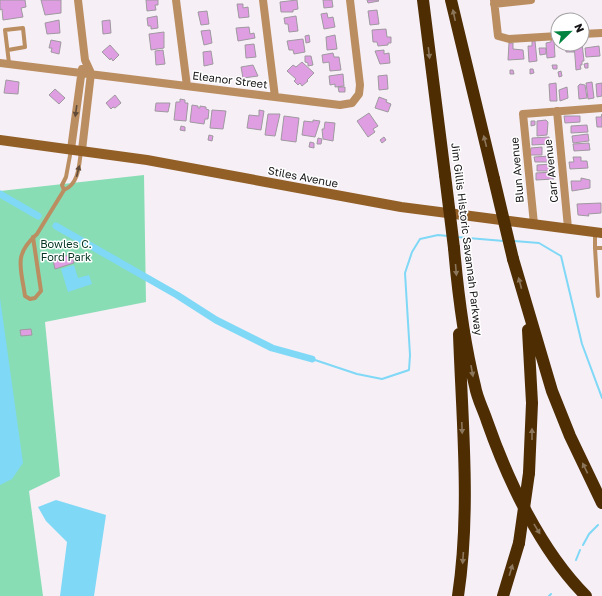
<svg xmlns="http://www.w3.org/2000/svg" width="602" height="596" viewBox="0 0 602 596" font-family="'Golos Text',sans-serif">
  <rect width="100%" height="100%" fill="#f6eff6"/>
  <path fill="#88ddb5" d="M144,175l2,127 -101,20 15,154 -31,15 14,105h-43v-405z"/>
  <path fill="#7fd8f6" d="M74,265l4,13 11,-3 3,9 -24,8 -7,-23z
    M0,298l23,165 -11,16 -12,6z
    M56,500l50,15 -12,81h-34l7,-54 -21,-21 -8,-14z"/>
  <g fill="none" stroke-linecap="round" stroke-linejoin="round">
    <path stroke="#7fd8f6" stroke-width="2" d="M456,237l48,4
      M514,241l25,2 22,13 21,88 20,54
      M312,359l45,15 25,5 27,-9 1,-15 -5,-82 7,-21 8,-13 18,-4 10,1
      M583,545l6,-11 9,-9
      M576,560l4,-10
      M549,596l2,-2"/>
    <path stroke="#7fd8f6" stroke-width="7" d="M0,194l38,22
      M56,226l121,69 39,25 56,28 40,11"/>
  </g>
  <path fill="#df9de2" stroke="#9f99a0" d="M0,0h25l1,7 -5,1 2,9 -20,3 -1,-11 -2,1z
    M41,0h20v13l-16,2z
    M146,0h12v5h-3l1,5 -9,1z
    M297,0l1,9 -5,1v2h-12l-1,-10z
    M323,0h9l1,7 -9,1z
    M367,0h11l1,1 -11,2z
    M237,4h6v4l5,-1 1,10 -10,1z
    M377,10l2,14 -9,1 -2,-14z
    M207,11l2,13 -8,1 -3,-13z
    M327,13l1,5 5,-1 2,10 -11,2 -3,-15z
    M157,16l1,12 -7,1v-3h-3l-1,-8z
    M296,16l2,15 -9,1 -1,-8h-3l-1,-6z
    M59,20l1,13 -13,1 -2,-11z
    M110,20l1,13 -8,1 -1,-13z
    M249,27l1,7 4,-1 1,5 -17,3 -2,-13z
    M386,29l1,8h4v6h-3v2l-10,1 -1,-4h-4l-1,-12z
    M210,30l2,13 -8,2 -3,-14z
    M164,32v16l-13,2 -2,-16z
    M309,35l1,7 -4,1 -1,-7z
    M335,35l2,14 -10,1 -1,-13z
    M303,39l2,13 -11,2 -1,-4h-4l-2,-9z
    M551,39h3l1,18 -8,1 -1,-15 5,-1z
    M51,40l10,2 -2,12 -8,-2 1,-4h-3z
    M532,41h3l2,20 -8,1 -1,-16h4z
    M509,43h4v6l10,1 1,9 -16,1z
    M582,43l2,18h-2v4h-2l1,4 -5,1 -2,-26z
    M254,44l2,13 -10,1 -1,-13z
    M565,44h8l1,8h-8z
    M110,45l9,10 -6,6 -2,-3 -1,2 -8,-8z
    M599,46l1,10 -14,1 -1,-9z
    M539,48h7v6l-6,1z
    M163,50l2,14 -9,1 -1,-14z
    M384,50v4l5,-1 1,10 -10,1 -5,-13z
    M211,51l2,13 -9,2 -1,-14z
    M333,53l1,4h5l2,13 -11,1 -1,-9 -6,1 -1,-8z
    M305,56h6l2,9 -5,1v-3l-3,-1z
    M302,62l12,11 -7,7 1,1 -6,5 -2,-3 -2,2 -4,-4 2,-2 -9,-8 6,-6 3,2z
    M588,63v5h-3l-1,-4z
    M253,65l5,11 -15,2 -2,-11z
    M552,65h5v4h-4z
    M530,69h3l1,4 -4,1z
    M510,70h3l1,4h-4z
    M561,71l1,5 -3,1 -1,-5z
    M343,74l1,12 -9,1v-3l-5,1 -1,-9z
    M387,75l1,14 -9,1 -1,-14z
    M6,80l13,2 -1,12 -14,-1z
    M592,82l2,16 -6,1 -2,-16z
    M556,83l1,18h-7l-1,-17z
    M602,83v13l-5,1 -1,-13z
    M580,84l5,1 2,13 -8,1 -1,-13z
    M338,87h7v5h-6z
    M567,87l1,11 -8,3 -1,-11z
    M55,89l10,9 -6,6 -10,-9z
    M115,95l6,8 -6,5 -2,-1 -2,2 -5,-6z
    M379,97l8,3 -1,2 5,2 -3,8 -13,-4z
    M180,99l5,1v3h3l-2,18 -12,-1 2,-18h4z
    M156,103h14l-2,9 -13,-1z
    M192,105l6,1v2h2v-2l6,1v2l3,1 -1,9h-3l-1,5 -14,-2z
    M212,110l14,1 -3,18 -13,-1z
    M259,110l5,1 -3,19 -14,-2 2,-13 10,1z
    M369,113l9,13 -5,3 2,3 -7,5 -11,-16z
    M268,114h12l-5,22 -10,-1z
    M602,114v13h-5l-1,-10h5z
    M284,116l15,2 -3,24 -15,-2z
    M564,116h16v6l-15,1z
    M313,120l7,1 -5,16 -13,-2 2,-14 9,1z
    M546,120l2,2 -1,13 -10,1v-15z
    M531,121h4v4l-4,1z
    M325,122l10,1 -2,18 -10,-2 -1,-10h2z
    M587,125l1,7 -17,1v-7z
    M181,126l4,1v4l-5,-1z
    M588,134l1,7 -16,2 -1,-7z
    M209,135l4,1 -1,5 -4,-1z
    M384,137l2,3 -4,3 -2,-3z
    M549,137l1,7 -18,1v-7z
    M318,138l4,1 -1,5h-4z
    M310,142l4,1v5l-5,-1z
    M589,143l1,7 -16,1 -1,-7z
    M542,147v8h-12l1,-7z
    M550,156l1,6h-16l-1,-5z
    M573,157h8v4h6l1,7 -18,1 -1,-7h5z
    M552,164l1,7h-16v-6z
    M553,172l1,7 -18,1v-7z
    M581,178l9,2v8l-18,3 -1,-10h10z
    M601,203v10l-13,1 1,2 -11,-1 -1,-11z
    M72,254l2,9 -19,6 -2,-9z
    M31,329l1,6 -11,1 -1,-6z"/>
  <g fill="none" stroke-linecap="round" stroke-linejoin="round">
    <path stroke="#ba8e61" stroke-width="4" d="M8,50l17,-3 -2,-19 -18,2 4,33
      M71,150l-5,27 -4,8 2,5c15,-6 15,-25 17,-39
      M595,233v15h7
      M33,237l8,54 -6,7 -5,1 -5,-3c-4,-29 -12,-41 12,-62l27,-44
      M595,248l3,48"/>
    <path stroke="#ba8e61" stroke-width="8" d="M78,0l7,60 6,13 -9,77
      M176,0l11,86
      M263,0l12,97
      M494,0l4,36 11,3 49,-3
      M494,4l37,-4
      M582,34l20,-1
      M0,63l340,42 12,-2 7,-9 1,-9 -10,-85
      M557,111l11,117
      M71,149l11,-80
      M534,224l-11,-110 79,-6"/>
    <path stroke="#926027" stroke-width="10" d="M0,140l147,20 254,47 201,26"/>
    <path stroke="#4e2d03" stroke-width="12" d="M423,0l22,175
      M451,0l43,179
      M454,248c4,46 10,94 21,138 2,12 8,23 12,35 21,60 54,130 99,175
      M513,259l39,132 18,45 32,67
      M528,330l4,73 -3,70
      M458,596c13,-86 4,-175 1,-262
      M503,596l16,-53"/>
    <path stroke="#4e2d03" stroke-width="12" d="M445,175l9,73
      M494,179l19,80
      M519,543l10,-70"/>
  </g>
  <defs><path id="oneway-solid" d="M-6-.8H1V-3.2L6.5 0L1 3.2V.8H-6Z"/></defs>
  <g fill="#8c765b">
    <use href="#oneway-solid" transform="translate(454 15) rotate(-102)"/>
    <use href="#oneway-solid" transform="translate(429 53) rotate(83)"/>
    <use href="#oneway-solid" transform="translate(485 141) rotate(-104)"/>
    <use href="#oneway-solid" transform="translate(456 270) rotate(85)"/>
    <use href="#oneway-solid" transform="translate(520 283) rotate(-105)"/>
    <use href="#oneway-solid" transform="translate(472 371) rotate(80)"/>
    <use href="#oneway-solid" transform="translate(462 428) rotate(88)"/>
    <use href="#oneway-solid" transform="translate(532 434) rotate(-90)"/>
    <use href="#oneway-solid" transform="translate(585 468) rotate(-116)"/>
    <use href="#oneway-solid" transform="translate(537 529) rotate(59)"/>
    <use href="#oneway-solid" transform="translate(463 558) rotate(94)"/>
    <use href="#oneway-solid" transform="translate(511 570) rotate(-73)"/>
  </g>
  <g fill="#604b38">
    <use href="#oneway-solid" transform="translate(76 111) rotate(98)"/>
    <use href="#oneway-solid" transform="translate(78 171) rotate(-76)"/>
  </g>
  <g text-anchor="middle" stroke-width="3" stroke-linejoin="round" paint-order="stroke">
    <g font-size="11" fill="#171517" stroke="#fff">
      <text transform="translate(230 80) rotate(7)" y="4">Eleanor Street</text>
      <text transform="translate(517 170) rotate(-95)" y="4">Blun Avenue</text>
      <text transform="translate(551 171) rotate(-96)" y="4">Carr Avenue</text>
      <text transform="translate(303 177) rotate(11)" y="4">Stiles Avenue</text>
      <text transform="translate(467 239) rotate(83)" y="4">Jim Gillis Historic Savannah Parkway</text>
    </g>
    <g font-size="11" fill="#063523" stroke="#fff">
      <text x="66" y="248">Bowles C.<tspan x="66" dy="13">Ford Park</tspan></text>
    </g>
  </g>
  <g transform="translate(570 32) rotate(67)"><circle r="19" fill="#ffffff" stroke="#a2a1a2"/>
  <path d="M0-3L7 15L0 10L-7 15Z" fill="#008541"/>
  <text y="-6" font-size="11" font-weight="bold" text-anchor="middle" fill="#171517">N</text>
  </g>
</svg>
